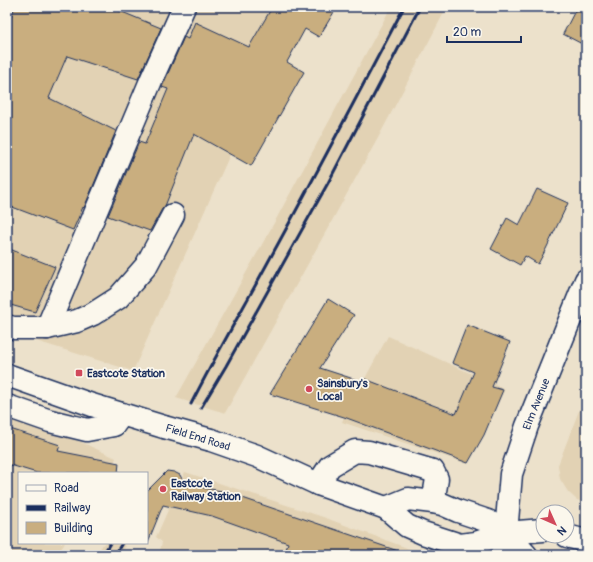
<svg xmlns="http://www.w3.org/2000/svg" width="593" height="562" viewBox="0 0 593 562" font-family="Pangolin,sans-serif">
  <rect width="100%" height="100%" fill="#ece1cb"/>
  <filter id="ink" filterUnits="userSpaceOnUse"><feTurbulence type="fractalNoise" baseFrequency=".025" numOctaves="2"/><feDisplacementMap in="SourceGraphic" scale="8" xChannelSelector="R" yChannelSelector="G"/><feConvolveMatrix kernelMatrix="1 2 1 2 8 2 1 2 1" color-interpolation-filters="sRGB"/></filter>
  <g filter="url(#ink)">
    <path fill="#e2d2b4" d="M7,7h289l-163,364 -126,-39z
      M391,7h56l-69,131 -153,275 -49,-15 98,-175z
      M388,336l117,53 -37,75 -126,-42 2,-5z
      M580,408l6,2v93l-9,-3 -9,-8 -8,-13 -2,-14z
      M7,417l74,25 35,16 -7,15h-90v70h46l-8,12h-50z
      M185,472l138,45 103,38h-267l3,-13 -6,-5z
      M104,543h17l5,3 -6,9h-24z"/>
    <path fill="#c9ae7f" stroke="#1b2f5e" d="M15,7h95l51,21 -23,51 -71,-23 -18,42 67,33 -32,77 -1,-1 -10,23 -66,-25v-179z
      M268,7h69l-18,30 -14,-8 -18,33 17,10 -53,94 -57,-32 -29,72 -3,3 -12,22 -42,-15 31,-74 6,2 23,-55 -6,-2 22,-50 4,2 7,-17 54,25 22,-38z
      M577,7h9v39l-23,-12z
      M537,189l31,14 -22,46 -8,15 -13,-8 -5,9 -29,-16 16,-31 12,7z
      M7,248l48,19 -20,45 -28,-8z
      M328,299l26,16 -34,53 43,14 2,-3 91,35 18,-42 -22,-9 15,-38 43,17 -18,45 11,3 -19,45 -16,28 -124,-46 -74,-23z
      M7,428l53,17 -2,6 61,12 -1,10h-81l-30,-9z
      M167,471l7,1 6,3 2,4 22,9 18,3 179,61v3h-98l-17,-5 2,-7 -76,-27 -49,-11 -15,37h-1v-51z"/>
    <g fill="none" stroke-linecap="round" stroke-linejoin="round">
      <defs>
        <g id="minor">
          <path d="M7,326l6,2h34l30,-7 16,-7 25,-16 28,-32 27,-51"/>
          <path d="M47,328l105,-250 32,-71"/>
          <path d="M7,375l85,30 72,22"/>
          <path d="M7,406l43,15 37,9 27,-5 8,-11"/>
          <path d="M211,440l46,16 61,28 68,24 21,18 16,7 37,12 16,-2 30,-10 37,-3"/>
          <path d="M318,484l12,-18 25,-15 14,1 64,19 4,8 -4,23"/>
          <path d="M386,508l22,-9 25,3 9,2 16,7 30,10 18,12 20,22"/>
          <path d="M567,536l19,5"/>
          <path id="s1" d="M502,555l4,-22 5,-59 16,-48 59,-146"/>
        </g>
      </defs>
      <use href="#minor" stroke="#1b2f5e" stroke-width="25"/>
      <use href="#minor" stroke="#fbf7ec" stroke-width="22"/>
      <path stroke="#1b2f5e" stroke-width="3" d="M191,404c26,-51 55,-101 82,-151 45,-82 88,-164 131,-246
        M201,408l25,-42 102,-183 92,-176
        M103,555l7,-12
        M115,555l7,-12"/>
      <defs>
        <path id="minor-bridge" d="M164,427l47,13"/>
      </defs>
      <use href="#minor-bridge" stroke="#1b2f5e" stroke-width="25" stroke-linecap="butt"/>
      <use href="#minor-bridge" stroke="#fbf7ec" stroke-width="22"/>
    </g>
  </g>
  <g fill="#d1495b" stroke="#fbf7ec" stroke-width="1.5">
    <rect x="75" y="369" width="8" height="8" rx="2"/>
    <circle cx="309" cy="389" r="4"/>
    <circle cx="163" cy="489" r="4"/>
  </g>
  <g text-anchor="middle" stroke-width="3.5" stroke-linejoin="round" paint-order="stroke">
    <g font-size="11" font-weight="bold" fill="#1b2f5e" stroke="#fbf7ec" text-anchor="start">
      <text x="87" y="377">Eastcote Station</text>
      <text x="317" y="387">Sainsbury's<tspan x="317" dy="13">Local</tspan></text>
      <text x="171" y="487">Eastcote<tspan x="171" dy="13">Railway Station</tspan></text>
    </g>
    <g font-size="11" fill="#1b2f5e" stroke="#fbf7ec">
      <text dy="4" stroke="none"><textPath href="#s1" startOffset="156">Elm Avenue</textPath></text>
      <text transform="translate(198 437) rotate(17)" y="4">Field End Road</text>
    </g>
  </g>
  <rect width="593" height="562" fill="none" stroke="#fbf7ec" stroke-width="24"/>
  <rect x="12" y="12" width="569" height="538" fill="none" stroke="#1b2f5e" stroke-width="1.5" filter="url(#ink)"/>
  <rect x="18" y="472" width="130" height="72" fill="#fbf7ec" stroke="#a1a7b3"/>
  <rect x="26" y="485" width="20" height="6" fill="#fbf7ec" stroke="#a1a7b3"/>
  <text x="54" y="492" font-size="12" fill="#1b2f5e">Road</text>
  <rect x="26" y="505" width="20" height="6" fill="#1b2f5e" stroke="#a1a7b3"/>
  <text x="54" y="512" font-size="12" fill="#1b2f5e">Railway</text>
  <rect x="26" y="522" width="20" height="12" fill="#c9ae7f" stroke="#a1a7b3"/>
  <text x="54" y="532" font-size="12" fill="#1b2f5e">Building</text>
  <g transform="translate(555 524) rotate(135)"><circle r="19" fill="#fbf7ec" stroke="#a1a7b3"/>
  <path d="M0-3L7 15L0 10L-7 15Z" fill="#d1495b"/>
  <text y="-6" font-size="11" font-weight="bold" text-anchor="middle" fill="#1b2f5e">N</text>
  </g>
  <path d="M447 36v6h74v-6" fill="none" stroke="#1b2f5e" stroke-width="2"/>
  <text x="453" y="36" font-size="12" fill="#1b2f5e" stroke="#fbf7ec" stroke-width="3" paint-order="stroke">20 m</text>
</svg>
